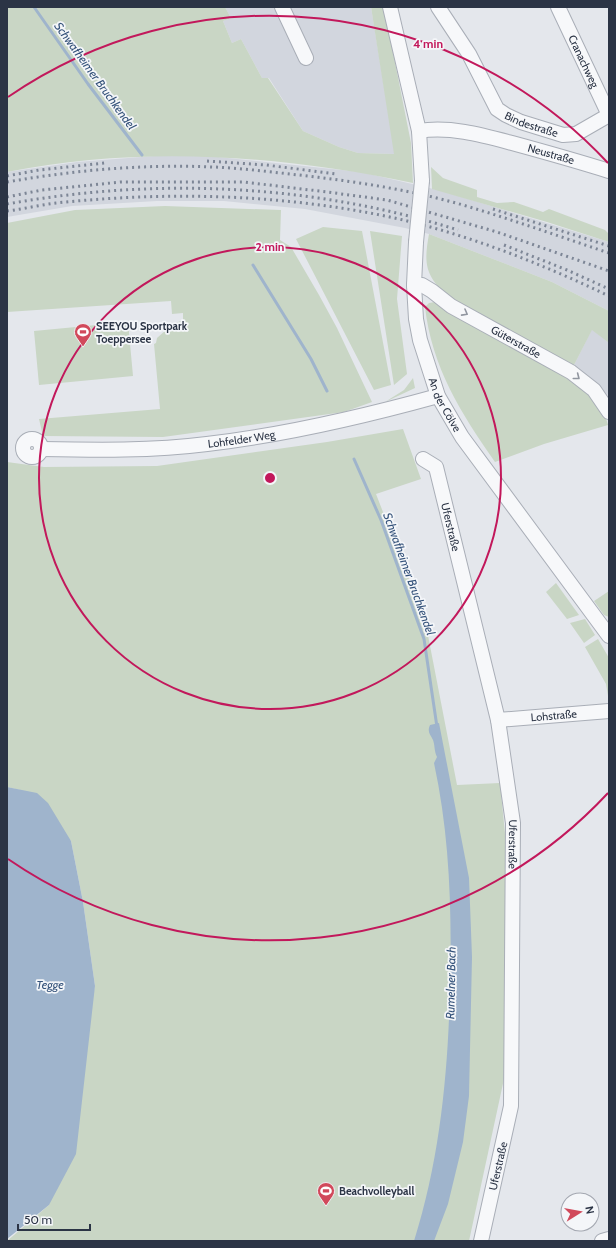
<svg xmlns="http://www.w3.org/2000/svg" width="616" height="1248" viewBox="0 0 616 1248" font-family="Cabin,sans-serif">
  <rect width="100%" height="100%" fill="#e4e7ec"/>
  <path fill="#d2d6de" d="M225,7h146l24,147 -37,-1 -19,-6 -36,-16 -34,-53h-7l-21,-39 -9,4 -9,-22 8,-3z
    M154,156h55l152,16 81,19 167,51v69l-57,-29 -123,-48 -24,-6 -100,-19 -81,-8h-67l-85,5 -65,11v-45l70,-10z
    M592,329l17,14v53l-35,-31z"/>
  <path fill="#c9d6c5" d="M7,7h218l6,11 -8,3 9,22 9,-4 21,39h6l35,53 36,16 19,6 36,1 -23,-147h13l27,136 2,40c-133,-28 -272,-38 -406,-11z
    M431,167l12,11 34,12v7l20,6 17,-1 29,10 6,-3 56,21 4,4v8l-62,-20 -115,-33z
    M165,206l116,4 -1,30 11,7 28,48 18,33 35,74 -28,10 -181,25 -120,-1 -4,-17 121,-10 -6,-65 2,-1 1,-5 9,-8 9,-3 -1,-3 9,-4v-7l-11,1 -1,-13 -164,11v-89l68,-13z
    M323,227l39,4 29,154 -17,5 -78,-151z
    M370,231l32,5 -5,63 10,75 -13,11z
    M429,234l123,48 57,29v32l-17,-13 -18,35 -123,-65c-25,-24 -28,-33 -22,-66z
    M435,302l147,83 23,30 3,10 -64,19 -49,18c-34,-49 -63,-94 -70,-155l4,-4z
    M128,322l5,54 -94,9 -5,-54z
    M413,378l2,10 -30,14 19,-12z
    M403,429l18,50 -45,15 49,126 32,165 43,-2 7,71v211l-38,176h-462l42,-36 46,-219 -12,-84 -12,-61 -51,-51 -13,-3v-325l37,5 113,-1 170,-24z
    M556,583l23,32 -12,4 -21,-27z
    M609,591v26l-5,-2 -10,-14z
    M585,619l10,16 -11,8 -14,-20z
    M598,639l11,19v44l-3,-18 -21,-37z"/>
  <path fill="#9fb4cc" d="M439,723l30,155 3,79 -3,139 -6,46 -15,62 -14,37h-20c26,-82 34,-168 36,-253 2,-76 0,-151 -16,-225l3,-6c-3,-6 -2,-12 -4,-17 -3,-6 -6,-8 -3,-15z
    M7,787l30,6 11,10 23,38 12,61 12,84 -19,168 -27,51 -42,34z"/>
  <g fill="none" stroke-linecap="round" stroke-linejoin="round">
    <path stroke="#9fb4cc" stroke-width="3" d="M34,7l54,77 54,71
      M253,265l58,94 16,32
      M354,459l27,61 43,119 13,88"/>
    <defs>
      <g id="minor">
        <path d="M282,7l24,51"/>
        <path d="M390,7l29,124 3,50"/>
        <path id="s1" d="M438,7l31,47 28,55 9,6 15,7 42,13 13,-1 33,-19"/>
        <path id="s2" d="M558,7l51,108"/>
        <path id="s3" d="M419,131c31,-5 63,4 93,12 33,9 65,18 97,28"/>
        <path id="s4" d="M416,242l-2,43 2,34 4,21 18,56 24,41 147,199"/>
        <path id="s5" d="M414,285h8l10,6 19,15 120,66 23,18 15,22"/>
        <circle cx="32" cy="448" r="9"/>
        <path id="s6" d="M41,449c55,1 111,2 166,-5 78,-9 155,-27 231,-48"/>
        <path id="s7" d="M423,459l13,8 62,253 15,103 -2,283 -30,135"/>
        <path id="s8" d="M498,720l111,-9"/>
        <path d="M602,1241l7,-2"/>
      </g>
    </defs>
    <use href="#minor" stroke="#a9aeb7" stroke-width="16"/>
    <use href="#minor" stroke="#f7f8fa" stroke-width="14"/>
    <path stroke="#7d8696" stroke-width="3" stroke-dasharray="2 4" stroke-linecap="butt" d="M207,161l59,4 71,9
      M7,176l32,-6 66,-7
      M7,182c68,-12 137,-18 206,-15 28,1 57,5 86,8 53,6 106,14 157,28 52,15 102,33 153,50
      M7,197l35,-7 79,-8h123l83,10 60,8 110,32 112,39
      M7,204c150,-27 306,-20 451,26
      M493,209l116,37
      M7,211c16,-2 33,-6 49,-8 115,-12 231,-9 343,16 73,17 143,45 210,77
      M504,245l63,25 42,19"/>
    <defs>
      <path id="minor-bridge" d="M416,242l6,-61"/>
    </defs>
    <use href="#minor-bridge" stroke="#a9aeb7" stroke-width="16" stroke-linecap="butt"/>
    <use href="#minor-bridge" stroke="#f7f8fa" stroke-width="14"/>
  </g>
  <defs><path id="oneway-chevron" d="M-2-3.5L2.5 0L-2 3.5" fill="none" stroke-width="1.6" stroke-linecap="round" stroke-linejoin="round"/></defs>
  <g stroke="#9196a0">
    <use href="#oneway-chevron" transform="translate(465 313) rotate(29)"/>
    <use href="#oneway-chevron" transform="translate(577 377) rotate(38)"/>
  </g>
  <g fill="none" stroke="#c2185b" stroke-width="2">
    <circle cx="270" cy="478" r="231"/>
    <path d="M608 793A462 462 0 0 1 8 859M8 97A462 462 0 0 1 608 163"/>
  </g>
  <defs>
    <symbol id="stadium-pin" viewBox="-11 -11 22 30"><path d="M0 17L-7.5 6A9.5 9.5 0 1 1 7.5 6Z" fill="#d1495b" stroke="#f4f6f9"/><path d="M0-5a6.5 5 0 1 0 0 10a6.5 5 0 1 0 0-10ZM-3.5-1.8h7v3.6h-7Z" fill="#fff"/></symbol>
  </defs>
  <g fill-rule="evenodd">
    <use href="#stadium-pin" x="73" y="322" width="20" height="27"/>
    <use href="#stadium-pin" x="316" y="1181" width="20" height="27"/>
  </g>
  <g text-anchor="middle" stroke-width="3.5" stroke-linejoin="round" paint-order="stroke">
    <g font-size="11" fill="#2b3445" stroke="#f4f6f9">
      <text dy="4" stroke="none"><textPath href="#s2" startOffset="60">Cranachweg</textPath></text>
      <text dy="4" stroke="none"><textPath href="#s1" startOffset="156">Bindestraße</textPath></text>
      <text dy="4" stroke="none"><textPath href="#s3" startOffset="135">Neustraße</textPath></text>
      <text dy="4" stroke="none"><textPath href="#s5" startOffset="118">Güterstraße</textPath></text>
      <text dy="4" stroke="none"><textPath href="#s4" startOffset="168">An der Cölve</textPath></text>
      <text dy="4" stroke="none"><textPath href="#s6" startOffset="201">Lohfelder Weg</textPath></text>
      <text dy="4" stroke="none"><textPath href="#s7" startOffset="77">Uferstraße</textPath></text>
      <text dy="4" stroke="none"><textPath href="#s8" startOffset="56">Lohstraße</textPath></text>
      <text dy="4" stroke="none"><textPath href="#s7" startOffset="401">Uferstraße</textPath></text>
      <text transform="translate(498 1166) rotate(-77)" y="4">Uferstraße</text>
    </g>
    <g font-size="11" font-weight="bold" fill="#2b3445" stroke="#f4f6f9" text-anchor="start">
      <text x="96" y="330">SEEYOU Sportpark<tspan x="96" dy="13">Toeppersee</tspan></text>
      <text x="339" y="1195">Beachvolleyball</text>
    </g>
    <g font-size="12" font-style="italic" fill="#34527a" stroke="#f4f6f9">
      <text transform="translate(95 76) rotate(54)" y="4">Schwafheimer Bruchkendel</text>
      <text transform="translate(409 574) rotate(70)" y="4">Schwafheimer Bruchkendel</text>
      <text transform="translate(451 983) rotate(-89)" y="4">Rumelner Bach</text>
      <text x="50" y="989">Tegge</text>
    </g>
  </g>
  <circle cx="270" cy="478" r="6" fill="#c2185b" stroke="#f4f6f9" stroke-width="2"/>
  <g font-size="12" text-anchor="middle" font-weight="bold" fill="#c2185b" stroke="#f4f6f9" stroke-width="3.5" stroke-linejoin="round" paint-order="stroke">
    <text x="428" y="48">4 min</text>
    <text x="270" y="251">2 min</text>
  </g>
  <rect width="616" height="1248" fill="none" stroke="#2b3445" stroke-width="16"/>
  <g transform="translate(580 1212) rotate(79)"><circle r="19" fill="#f4f6f9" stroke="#a4a8b1"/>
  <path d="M0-3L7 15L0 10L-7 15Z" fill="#d1495b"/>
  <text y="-6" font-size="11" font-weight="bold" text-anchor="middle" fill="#2b3445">N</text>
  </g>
  <path d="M18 1224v6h72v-6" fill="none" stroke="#2b3445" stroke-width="2"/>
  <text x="24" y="1224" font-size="12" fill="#2b3445" stroke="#f4f6f9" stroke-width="3" paint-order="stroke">50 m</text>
</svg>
